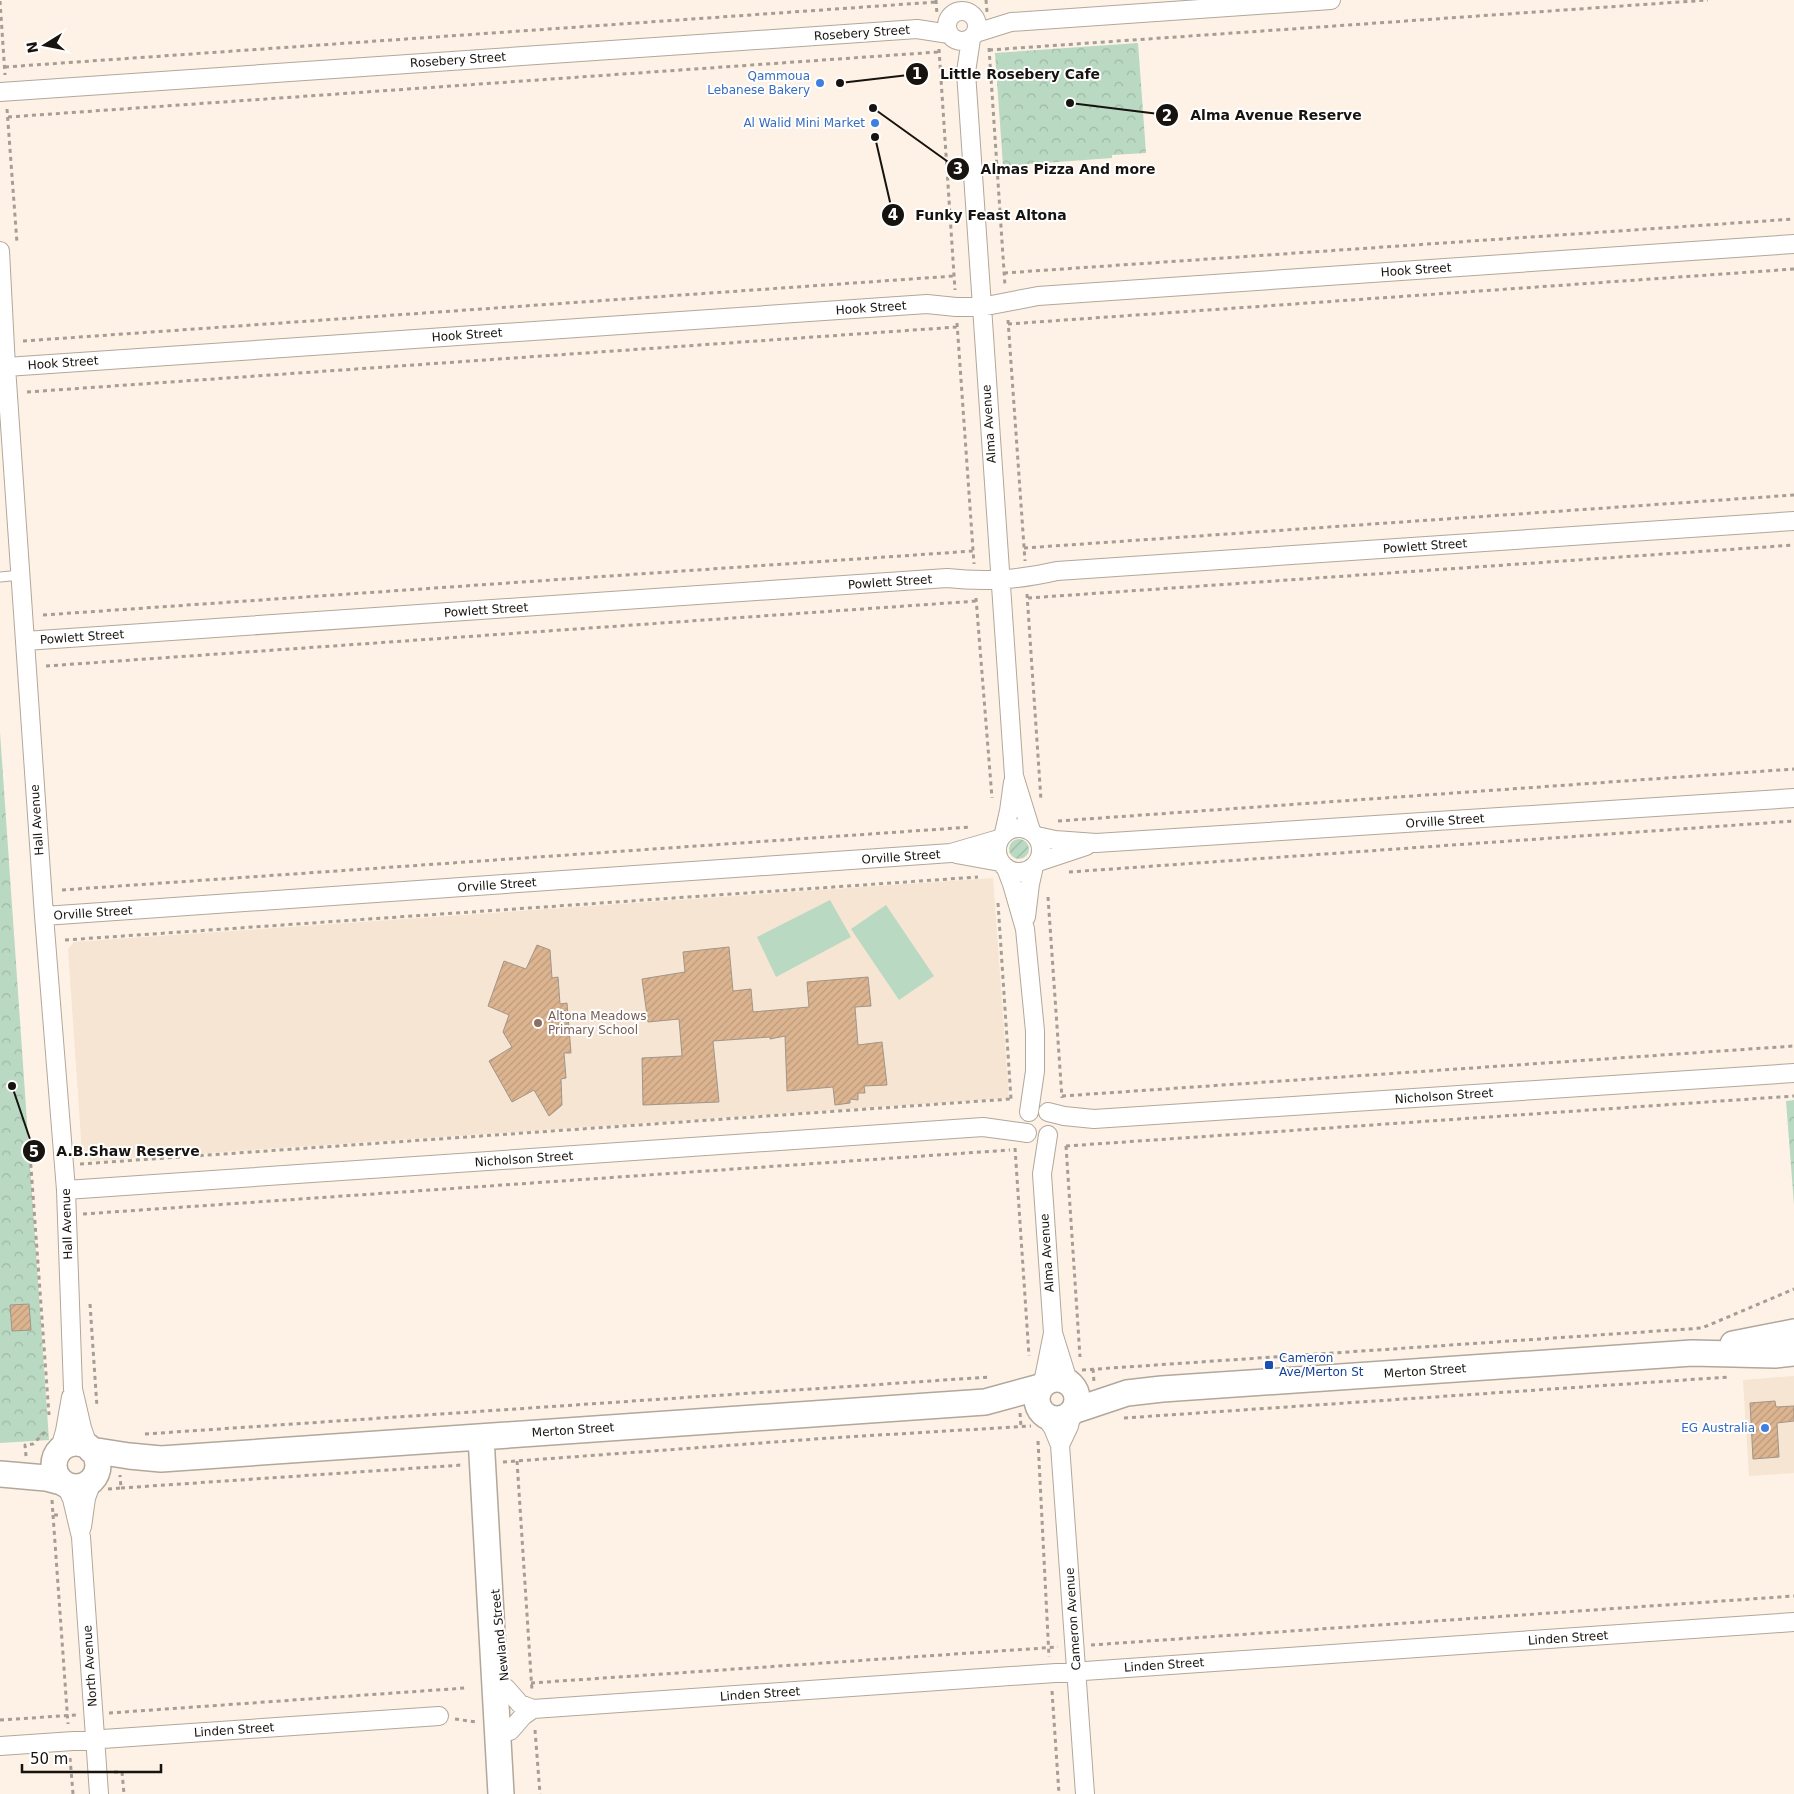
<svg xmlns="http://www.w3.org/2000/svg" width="1794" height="1794" viewBox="0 0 1794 1794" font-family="'DejaVu Sans',sans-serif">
  <defs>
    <pattern id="park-crowns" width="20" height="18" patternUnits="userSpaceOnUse" patternTransform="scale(1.25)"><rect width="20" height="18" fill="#b9d9c2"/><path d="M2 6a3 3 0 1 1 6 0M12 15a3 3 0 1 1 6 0" fill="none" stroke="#9eb9a6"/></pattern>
    <pattern id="garden-furrows" width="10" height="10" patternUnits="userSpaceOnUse" patternTransform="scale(1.25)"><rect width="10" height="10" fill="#b9d9c2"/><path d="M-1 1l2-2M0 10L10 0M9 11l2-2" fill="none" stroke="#9eb9a6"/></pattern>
    <pattern id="building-hatch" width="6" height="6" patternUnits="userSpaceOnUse" patternTransform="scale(1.25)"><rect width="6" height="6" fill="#dcb490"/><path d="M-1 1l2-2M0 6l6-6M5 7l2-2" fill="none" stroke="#bc9a7b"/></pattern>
  </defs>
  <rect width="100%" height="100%" fill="#fdf2e5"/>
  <path fill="#f5e5d2" d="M993,878l16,220 -918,63 -9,-8 -14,-204 6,-7z
    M1794,1376v97l-45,3 -6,-96z"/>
  <path fill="#b9d9c2" d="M830,900l21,37 -75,40 -19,-40z
    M886,905l48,71 -35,24 -48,-71z"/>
  <path fill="url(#park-crowns)" d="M1138,43l8,110 -34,2v3l-109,8 -8,-113z
    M0,732l49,708 -49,3z
    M1794,1100v105l-8,-104z"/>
  <path fill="url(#garden-furrows)" d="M1009 849a10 10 0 1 1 20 0a10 10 0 1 1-20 0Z"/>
  <path fill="url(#building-hatch)" stroke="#a1958a" d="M537,945l13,5 2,28 6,-1 2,27 7,-1 4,50h-7l2,25 -5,1 1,26 -13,11 -15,-26 -22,12 -23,-41 23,-14 -9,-15 6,-17 -21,-9 16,-45 22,8z
    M729,947l4,44 18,-2 2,23 56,-5 -2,-25 61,-5 3,29 -16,1 3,38 24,-3 5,43 -23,1 1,7h-7v7l-8,-1v4l-15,2 -2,-18 -46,4 -2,-55 -15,3v-2l-57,4 6,61 -76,3 -1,-47 40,-2 -3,-37 -31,3 -6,-43 43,-7 -2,-20z
    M29,1304l2,26 -19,1 -2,-26z
    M1775,1401l1,6 18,-1v15l-17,2 2,34 -26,2 -3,-56z"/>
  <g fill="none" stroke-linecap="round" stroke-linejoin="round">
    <defs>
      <path id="lane" d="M0,577l21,-2"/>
      <path id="street" d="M947 26a15 15 0 1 1 30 0a15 15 0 1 1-30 0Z
        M976,33l35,-11 320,-22
        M971,39l-5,33 48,704 17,55
        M0,92l917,-63 32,5
        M0,251l6,116 38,549 22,274 7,199 9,39 7,20
        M6,367l921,-63 29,3h25l57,-11 756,-52
        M25,641l922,-63c39,4 71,2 110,-7l737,-50
        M997 850a22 22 0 1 1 44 0a22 22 0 1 1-44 0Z
        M1004,833l5,-22 4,-29
        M1037,836l18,4 41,3 698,-45
        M956,854l44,8
        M1038,862l48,-16
        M1006,868l6,16 13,45 10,102v40l-6,41
        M44,916l907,-63 48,-14
        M1026,917l4,-33 4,-18
        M1048,1112l16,4 30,3 700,-46
        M66,1190l917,-63 44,6
        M1053,1333l15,48
        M1043,1383l10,-50 -11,-159 6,-39
        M1045,1416l8,12 7,17 25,349
        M1060,1445l9,-19 3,-13
        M59,1452l6,-21 6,-34
        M66,1486l6,13 9,38 18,257
        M82,1527l4,-29 7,-19
        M506,1688l14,16 13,5
        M510,1731l13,-15 10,-7 1261,-87
        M0,1746l439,-30"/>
      <path id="secondary" d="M1733,1344l61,-12
        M1037 1399a20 20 0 1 1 40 0a20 20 0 1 1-40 0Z
        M1073,1411l54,-18 35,-4 530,-36 83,2 19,-2
        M481,1437l20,357
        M54 1465a22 22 0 1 1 44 0a22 22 0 1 1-44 0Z
        M91,1450l38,6 32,3 824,-57 55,-15
        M0,1474l46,4 15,4"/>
    </defs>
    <use href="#lane" stroke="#b2a79b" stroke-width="11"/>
    <use href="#street" stroke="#b2a79b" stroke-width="20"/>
    <use href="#secondary" stroke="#b2a79b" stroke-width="28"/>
    <path stroke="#a69d94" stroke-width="3" stroke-dasharray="4 4" stroke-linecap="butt" d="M936,0l1,15
      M986,0l1,12
      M0,1l5,74
      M989,48l16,238
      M939,49l16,241
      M989,50l719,-50
      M5,67l931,-65
      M7,109l10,134
      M8,117l930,-65
      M1004,273l790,-54
      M1008,320l17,241
      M957,323l17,241
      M1008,324l786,-55
      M23,341l931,-65
      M27,392l930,-65
      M1024,548l770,-53
      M1027,594l14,206
      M976,598l16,200
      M1028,598l766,-53
      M43,615l930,-64
      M46,666l931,-65
      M1058,821l736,-52
      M1069,872l725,-51
      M62,890l909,-63
      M1048,897l14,201
      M998,903l13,196
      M65,940l913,-63
      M1062,1096l732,-50
      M29,1140l20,275
      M1066,1146l14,211
      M1066,1146l728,-50
      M1015,1148l14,208
      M80,1164l931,-65
      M83,1214l927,-64
      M90,1304l7,103
      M1093,1369l1,13
      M1082,1370l620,-42 92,-39
      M1020,1413l1,14
      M1124,1418l605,-41
      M145,1434l844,-57
      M1038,1441l11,216
      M26,1456l-1,-11 8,-1 12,-12
      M517,1461l15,230
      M503,1462l326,-24 202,-12
      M121,1488l341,-23
      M108,1489l13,-1 -1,-13
      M52,1500l1,15h6
      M53,1515l15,209
      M1091,1645l703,-49
      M531,1683l527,-36
      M1052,1691l7,103
      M109,1713l356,-25
      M455,1719l21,3
      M0,1720l76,-5
      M535,1730l5,64
      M70,1758l3,36
      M114,1772h8l2,22"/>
    <use href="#lane" stroke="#fff" stroke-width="9"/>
    <use href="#street" stroke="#fff" stroke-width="18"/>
    <use href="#secondary" stroke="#fff" stroke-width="25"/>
  </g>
  <g fill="#3f7fe0" stroke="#fff" stroke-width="2">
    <circle cx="820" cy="83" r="5"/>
    <circle cx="875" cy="123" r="5"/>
    <circle cx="1765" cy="1428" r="5"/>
  </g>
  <circle fill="#8d6e63" stroke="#fff" stroke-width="2" cx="538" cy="1023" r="5"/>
  <rect fill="#1a4fb4" stroke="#fff" stroke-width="2" x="1264" y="1360" width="10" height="10" rx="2.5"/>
  <g text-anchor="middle" stroke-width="4" stroke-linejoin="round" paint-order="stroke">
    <g font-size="12" fill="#17130f" stroke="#fff">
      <text transform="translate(862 33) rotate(-4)" y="4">Rosebery Street</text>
      <text transform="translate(458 60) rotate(-4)" y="4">Rosebery Street</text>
      <text transform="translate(1416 270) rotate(-4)" y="4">Hook Street</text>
      <text transform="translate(871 308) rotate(-4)" y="4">Hook Street</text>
      <text transform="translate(467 335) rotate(-4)" y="4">Hook Street</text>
      <text transform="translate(63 363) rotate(-4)" y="4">Hook Street</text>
      <text transform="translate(989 424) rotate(-94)" y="4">Alma Avenue</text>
      <text transform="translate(1425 546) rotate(-4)" y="4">Powlett Street</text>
      <text transform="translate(890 582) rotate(-4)" y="4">Powlett Street</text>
      <text transform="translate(486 610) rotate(-4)" y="4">Powlett Street</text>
      <text transform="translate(82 637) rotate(-4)" y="4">Powlett Street</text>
      <text transform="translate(37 820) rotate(-94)" y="4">Hall Avenue</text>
      <text transform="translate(1445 821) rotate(-4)" y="4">Orville Street</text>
      <text transform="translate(901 857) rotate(-4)" y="4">Orville Street</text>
      <text transform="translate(497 885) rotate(-4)" y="4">Orville Street</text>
      <text transform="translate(93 913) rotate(-4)" y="4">Orville Street</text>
      <text transform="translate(1444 1096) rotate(-4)" y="4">Nicholson Street</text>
      <text transform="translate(524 1159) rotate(-4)" y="4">Nicholson Street</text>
      <text transform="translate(67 1224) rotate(-92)" y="4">Hall Avenue</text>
      <text transform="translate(1047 1253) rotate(-94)" y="4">Alma Avenue</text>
      <text transform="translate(1425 1371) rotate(-4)" y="4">Merton Street</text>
      <text transform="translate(573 1430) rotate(-4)" y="4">Merton Street</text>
      <text transform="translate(1073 1619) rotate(-94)" y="4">Cameron Avenue</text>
      <text transform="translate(500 1635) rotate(-96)" y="4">Newland Street</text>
      <text transform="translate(1568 1638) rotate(-4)" y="4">Linden Street</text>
      <text transform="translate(1164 1665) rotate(-4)" y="4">Linden Street</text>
      <text transform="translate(90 1666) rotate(-94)" y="4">North Avenue</text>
      <text transform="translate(760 1694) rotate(-4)" y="4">Linden Street</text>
      <text transform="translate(234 1730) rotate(-4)" y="4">Linden Street</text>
    </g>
    <g font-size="12" fill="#366cbe" stroke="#fff" text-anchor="end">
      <text x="810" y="80">Qammoua<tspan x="810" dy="14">Lebanese Bakery</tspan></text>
      <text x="865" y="127">Al Walid Mini Market</text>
      <text x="1755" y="1432">EG Australia</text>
    </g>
    <g font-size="12" fill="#785e54" stroke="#fff" text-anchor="start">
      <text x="548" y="1020">Altona Meadows<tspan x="548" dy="14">Primary School</tspan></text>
    </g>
    <g font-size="12" fill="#164399" stroke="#fff" text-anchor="start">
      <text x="1279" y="1362">Cameron<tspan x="1279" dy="14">Ave/Merton St</tspan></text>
    </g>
  </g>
  <path fill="none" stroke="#17130f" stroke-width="2" d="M840 83L917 74M1070 103L1167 115M873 108L958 169M875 137L893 215M12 1086L34 1151"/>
  <g fill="#17130f" stroke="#fff" stroke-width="2">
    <circle cx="840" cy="83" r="5"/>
    <circle cx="1070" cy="103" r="5"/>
    <circle cx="873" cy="108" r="5"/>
    <circle cx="875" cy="137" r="5"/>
    <circle cx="12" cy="1086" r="5"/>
    <circle cx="917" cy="74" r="12"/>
    <circle cx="1167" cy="115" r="12"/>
    <circle cx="958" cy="169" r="12"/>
    <circle cx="893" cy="215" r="12"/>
    <circle cx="34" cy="1151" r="12"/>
  </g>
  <g font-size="15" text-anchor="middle" font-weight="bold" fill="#fff">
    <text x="917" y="79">1</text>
    <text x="1167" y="121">2</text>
    <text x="958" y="174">3</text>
    <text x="893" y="220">4</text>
    <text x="34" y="1157">5</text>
  </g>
  <g font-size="14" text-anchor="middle" font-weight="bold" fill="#17130f" stroke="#fff" stroke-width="4" stroke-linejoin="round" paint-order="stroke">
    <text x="1020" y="79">Little Rosebery Cafe</text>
    <text x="1276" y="120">Alma Avenue Reserve</text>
    <text x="1068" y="174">Almas Pizza And more</text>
    <text x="991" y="220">Funky Feast Altona</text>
    <text x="128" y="1156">A.B.Shaw Reserve</text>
  </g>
  <g transform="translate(45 45) rotate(260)" stroke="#ffffff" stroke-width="4" paint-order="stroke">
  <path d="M0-4L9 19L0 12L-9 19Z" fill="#17130f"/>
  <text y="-8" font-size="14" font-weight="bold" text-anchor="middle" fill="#17130f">N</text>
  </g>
  <path d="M22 1764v8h139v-8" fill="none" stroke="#17130f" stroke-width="2.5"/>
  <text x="30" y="1764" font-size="15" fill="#17130f" stroke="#ffffff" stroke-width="4" paint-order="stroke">50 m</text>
</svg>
